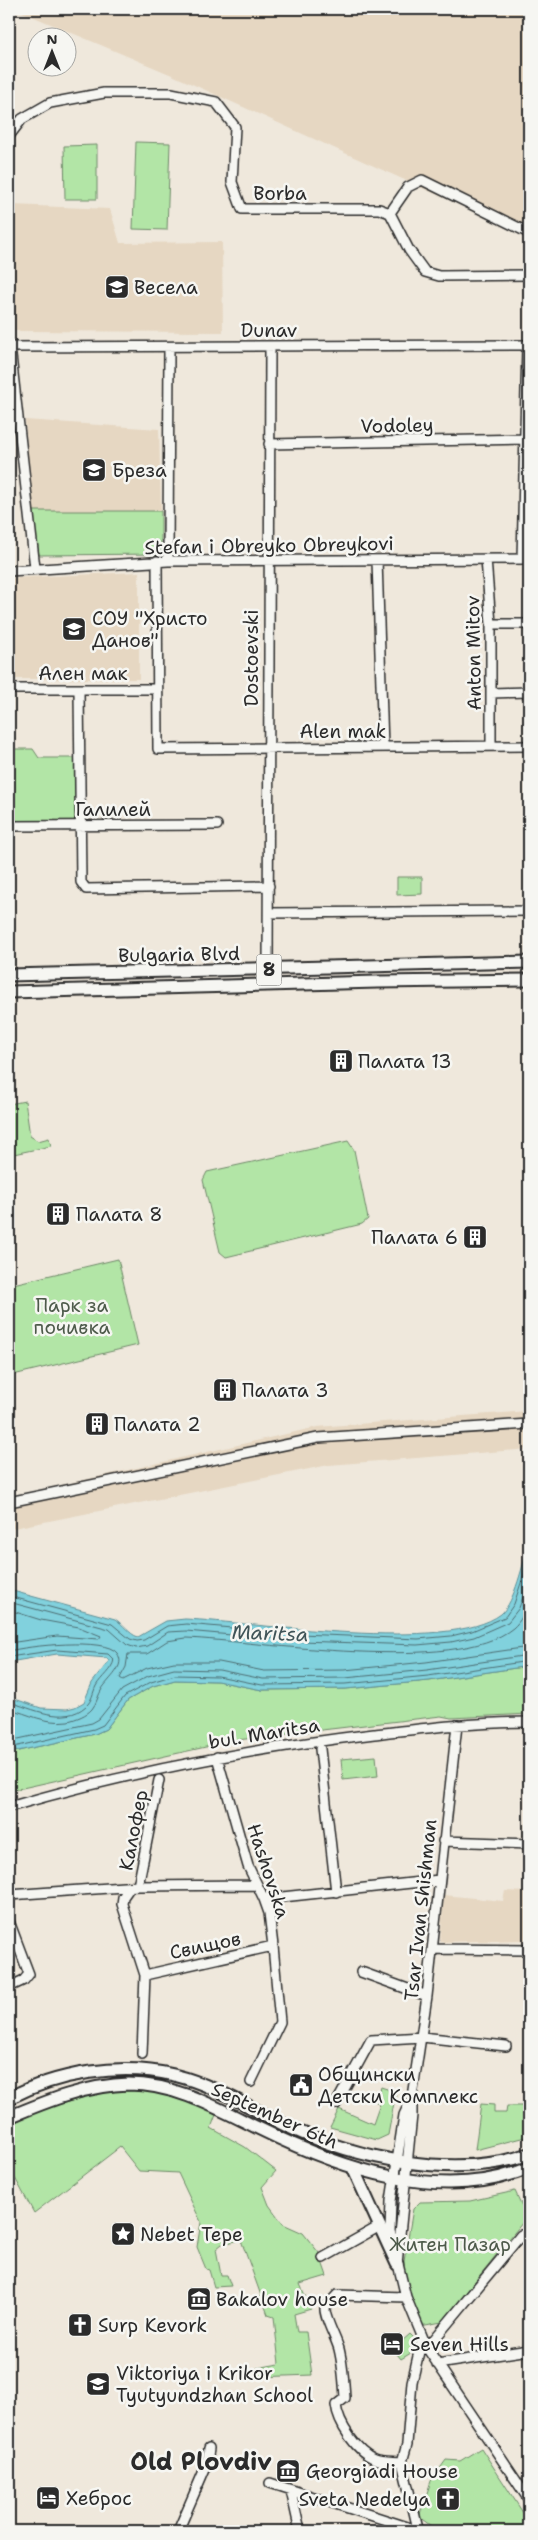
<svg xmlns="http://www.w3.org/2000/svg" width="538" height="2540" viewBox="0 0 538 2540" font-family="'Shantell Sans',sans-serif">
  <rect width="100%" height="100%" fill="#efe8dc"/>
  <filter id="ink" filterUnits="userSpaceOnUse"><feTurbulence type="fractalNoise" baseFrequency=".02" numOctaves="2"/><feDisplacementMap in="SourceGraphic" scale="10" xChannelSelector="R" yChannelSelector="G"/><feConvolveMatrix kernelMatrix="1 2 1 2 8 2 1 2 1" color-interpolation-filters="sRGB"/></filter>
  <g filter="url(#ink)">
    <path fill="#e6d7c2" d="M15,9h514v227l-357,-161z
      M12,205l98,4 10,34 102,-1 1,90 -210,-1z
      M25,420l134,9 2,82h-129z
      M139,572v107h-130v-101z
      M529,1411v38l-200,16 -320,64v-32l308,-70z
      M505,1891l24,1v48l-89,2 4,-47 59,6z"/>
    <path fill="#b2e5a6" stroke="#6e8868" d="M136,142l34,1 -3,87 -34,-1z
      M97,145v54h-32l-1,-53z
      M32,511h129v43l-122,1z
      M9,749h24l6,9h37l1,63h-68z
      M397,877h25v17l-25,1z
      M25,1101l5,35 8,5 11,-3 2,8 -42,9v-51z
      M348,1141l6,9 14,69 -6,5 -136,33 -6,-5 -17,-72 4,-8z
      M118,1259l20,86 -129,31v-91z
      M529,1666v48l-78,4 -10,-2 -204,24 -228,51v-38l86,-19 11,-5 22,-29 25,-14 22,-6 42,1 45,9 84,-1 83,-8z
      M376,1756l2,20 -35,4 -2,-21z
      M381,2087l15,5 -8,43 -11,5 -47,-13 9,-18 34,15 7,-20 -4,-2z
      M113,2089l43,1 61,22 -6,16 34,19 31,24 -14,16 7,18 14,19 20,9 16,20 8,23 -27,8 11,25 -17,5 3,18h9l6,43 -54,2 -1,-9 22,-4 -5,-47 -6,-2 -27,-75 -19,4 -6,5 5,26h6l4,11 -17,1 -5,-17 -3,-1 -9,-22 4,-25 -23,-49 -39,-2 -19,-24 -86,66 -25,-46v-42l34,-16z
      M481,2104l13,1v8h12l1,-7h17v5h5v25l-54,14z
      M515,2191l12,26 -85,105 -22,4 -18,-53 11,-64 7,-7 50,-1z
      M410,2334l4,4 -3,15 -10,6 -8,-10z
      M481,2448l48,74v9h-91l-19,-14 12,-36 15,-21 14,1z"/>
    <path fill="#81d1dd" stroke="#5f8f96" d="M529,1544v122l-100,15 -83,8 -84,1 -45,-9 -42,-1 -22,6 -25,14 -22,29 -11,5 -86,19v-56l32,11 26,1 8,-2 9,-5 8,-19 17,-22 -2,-3 -50,-4 -48,8v-72l106,29c8,5 14,15 23,18l28,-16 19,-2c69,3 264,35 316,-5 14,-12 22,-52 28,-70z"/>
    <g fill="none" stroke-linecap="round" stroke-linejoin="round">
      <path stroke="#4d6d72" stroke-width="1" d="M9,1596l103,28 18,15 7,2 7,-1 23,-14 19,-2 114,10 118,5 33,-3 21,-5 33,-14 9,-13 15,-45
        M9,1602l100,27 18,16 9,3 11,-2 21,-14 18,-1 114,10 117,4 34,-3 23,-5 34,-15 11,-14 10,-28
        M529,1602c-4,10 -8,19 -16,26 -57,47 -253,13 -327,10l-19,3 -20,13h-19l-2,13 -6,11 3,2 24,-12 27,-6h45l45,9 80,-1 82,-8 103,-15
        M9,1610l32,10 38,7 22,9 -2,3 -42,-3 -48,7
        M9,1651c18,-5 97,-14 108,2 10,13 -9,26 -15,36 -4,6 -5,14 -10,20 -5,6 -16,10 -24,12 -24,3 -38,-7 -59,-12
        M9,1657l48,-7 51,4 6,6c-2,10 -13,17 -18,26 -3,6 -4,15 -10,20 -22,20 -54,2 -77,-4
        M9,1741l83,-18 7,-4 23,-29 26,-14 26,-7 45,1 44,9 82,-1 82,-8 102,-15
        M9,1748l85,-19 9,-4 22,-29 26,-14 24,-7 43,1 44,9 83,-1 83,-8 101,-15"/>
      <defs>
        <path id="minor" d="M9,136l13,-17 28,-16 54,-10h67l45,9 19,25 -3,55 10,27h137l11,4 19,37 16,22 14,4 90,-1
          M390,213l18,-26 14,-7 107,53
          M9,347l520,-2
          M10,347l25,221
          M269,444l257,-5
          M486,559l5,65v122
          M522,559l5,-214
          M377,560l6,187
          M157,561l1,188 371,-3
          M168,561l1,-214
          M9,571l159,-10 361,-2
          M491,624h38
          M9,689h148
          M79,690l2,192 5,7 183,-3
          M491,693l38,-1
          M9,826l208,-1
          M269,913l260,-2
          M268,970l2,-624
          M9,1502l309,-64 211,-14
          M320,1749l16,143
          M217,1757l31,109 16,33 5,14 4,33 7,76 -29,60
          M9,1807c119,-35 241,-58 365,-73 52,-6 103,-12 155,-12
          M443,1841l86,3
          M138,1886l21,-106
          M130,1887l-7,10 -1,7 23,71 -3,79
          M9,1895l129,-9 119,-1
          M264,1899l175,-19
          M9,1921l20,53 -5,6 -15,7
          M433,1949l96,1
          M361,1972l66,24
          M145,1975l128,-29
          M411,2100l-7,15 -13,86 -1,30 16,66 21,51 102,152
          M336,2104l35,-64 51,-3 84,9
          M323,2258l57,-32
          M397,2264l15,-149v-18l15,-101 30,-271
          M427,2348l94,-113 8,8
          M437,2364l92,-14
          M402,2462c-8,-1 -20,0 -27,-3 -18,-7 -37,-35 -39,-54l9,-7c-1,-17 -2,-33 -6,-49 -3,-11 -15,-32 -14,-41l12,-13 69,2
          M270,2483l150,48
          M291,2491l9,40
          M418,2529l-16,-67 5,-18 5,-62 10,-43
          M178,2531l29,-67 2,-16"/>
        <path id="major" d="M9,975l520,-13
          M9,992l368,-10 152,-2
          M9,2098c48,-25 111,-36 165,-23 41,10 76,33 113,51 69,33 169,54 242,28
          M9,2117c38,-16 78,-32 120,-33 47,0 90,25 131,45 81,40 181,75 269,39
          M353,2168l44,96"/>
      </defs>
      <use href="#minor" stroke="#2b2b2b" stroke-width="12"/>
      <use href="#major" stroke="#2b2b2b" stroke-width="15"/>
      <use href="#minor" stroke="#f6f6f2" stroke-width="9"/>
      <use href="#major" stroke="#f6f6f2" stroke-width="11"/>
    </g>
  </g>
  <defs>
    <symbol id="school-square" viewBox="-11 -11 22 22"><rect x="-9" y="-9" width="18" height="18" rx="4" fill="#2b2b2b" stroke="#f6f6f2"/><path d="M0-5L7-2L0 1L-7-2ZM-4 1L0 2.5L4 1V4Q0 6-4 4Z" fill="#fff"/></symbol>
    <symbol id="building-square" viewBox="-11 -11 22 22"><rect x="-9" y="-9" width="18" height="18" rx="4" fill="#2b2b2b" stroke="#f6f6f2"/><path d="M-4-6H4V6H1V3H-1V6H-4ZM-2.5-4.3h1.7v1.8h-1.7ZM.8-4.3h1.7v1.8H.8ZM-2.5-1h1.7V.8h-1.7ZM.8-1h1.7V.8H.8Z" fill="#fff"/></symbol>
    <symbol id="civic-square" viewBox="-11 -11 22 22"><rect x="-9" y="-9" width="18" height="18" rx="4" fill="#2b2b2b" stroke="#f6f6f2"/><path d="M-.6-6.5H3V-4.5H.6V-3L4-1V1h2V6H-6V1h2V-1L-.6-3ZM-1.2 2.5V6h2.4V2.5Z" fill="#fff"/></symbol>
    <symbol id="sight-square" viewBox="-11 -11 22 22"><rect x="-9" y="-9" width="18" height="18" rx="4" fill="#2b2b2b" stroke="#f6f6f2"/><path d="M0-6L1.8-2.2L6-1.7L2.9 1.2L3.7 5.4L0 3.3L-3.7 5.4L-2.9 1.2L-6-1.7L-1.8-2.2Z" fill="#fff"/></symbol>
    <symbol id="museum-square" viewBox="-11 -11 22 22"><rect x="-9" y="-9" width="18" height="18" rx="4" fill="#2b2b2b" stroke="#f6f6f2"/><path d="M0-6L6-3V-2H-6V-3ZM-5-1h2V3h-2ZM-1-1h2V3h-2ZM3-1h2V3H3ZM-6 4H6V6H-6Z" fill="#fff"/></symbol>
    <symbol id="church-square" viewBox="-11 -11 22 22"><rect x="-9" y="-9" width="18" height="18" rx="4" fill="#2b2b2b" stroke="#f6f6f2"/><path d="M-1.2-6h2.4v3.5h3.3v2.4h-3.3V6h-2.4V-.1h-3.3v-2.4h3.3Z" fill="#fff"/></symbol>
    <symbol id="hotel-square" viewBox="-11 -11 22 22"><rect x="-9" y="-9" width="18" height="18" rx="4" fill="#2b2b2b" stroke="#f6f6f2"/><path d="M-6-4.5h1.5V1H6V5H4.5V3h-9V5H-6ZM-4 0a1.8 1.8 0 1 1 3.6 0ZM.5 0V-2.5h3Q6-2.5 6 0Z" fill="#fff"/></symbol>
  </defs>
  <g fill-rule="evenodd">
    <use href="#school-square" x="103" y="273" width="28" height="28"/>
    <use href="#school-square" x="80" y="456" width="28" height="28"/>
    <use href="#school-square" x="60" y="615" width="28" height="28"/>
    <use href="#building-square" x="327" y="1047" width="28" height="28"/>
    <use href="#building-square" x="44" y="1200" width="28" height="28"/>
    <use href="#building-square" x="461" y="1223" width="28" height="28"/>
    <use href="#building-square" x="211" y="1376" width="28" height="28"/>
    <use href="#building-square" x="83" y="1410" width="28" height="28"/>
    <use href="#civic-square" x="287" y="2071" width="28" height="28"/>
    <use href="#sight-square" x="109" y="2220" width="28" height="28"/>
    <use href="#museum-square" x="185" y="2285" width="28" height="28"/>
    <use href="#church-square" x="66" y="2311" width="28" height="28"/>
    <use href="#hotel-square" x="378" y="2330" width="28" height="28"/>
    <use href="#school-square" x="84" y="2370" width="28" height="28"/>
    <use href="#museum-square" x="274" y="2457" width="28" height="28"/>
    <use href="#hotel-square" x="34" y="2484" width="28" height="28"/>
    <use href="#church-square" x="434" y="2485" width="28" height="28"/>
  </g>
  <g text-anchor="middle" stroke-width="5" stroke-linejoin="round" paint-order="stroke">
    <rect fill="#f6f6f2" stroke="#686867" stroke-width="1" x="256.5" y="954.5" width="25" height="31" rx="4"/>
    <g font-size="18" font-weight="bold" fill="#2b2b2b">
      <text x="269" y="976">8</text>
    </g>
    <g font-size="19" fill="#2b2b2b" stroke="#f6f6f2">
      <text x="280" y="200">Borba</text>
      <text x="269" y="337">Dunav</text>
      <text transform="translate(397 425) rotate(-1)" y="7">Vodoley</text>
      <text transform="translate(269 545) rotate(-1)" y="7">Stefan i Obreyko Obreykovi</text>
      <text transform="translate(473 653) rotate(-91)" y="7">Anton Mitov</text>
      <text transform="translate(251 658) rotate(-90)" y="7">Dostoevski</text>
      <text x="83" y="680">Ален мак</text>
      <text x="343" y="738">Alen mak</text>
      <text x="113" y="816">Галилей</text>
      <text transform="translate(179 954) rotate(-1)" y="7">Bulgaria Blvd</text>
      <text transform="translate(264 1733) rotate(-9)" y="7">bul. Maritsa</text>
      <text transform="translate(133 1830) rotate(-79)" y="7">Калофер</text>
      <text transform="translate(269 1871) rotate(72)" y="7">Hashovska</text>
      <text transform="translate(420 1910) rotate(-84)" y="7">Tsar Ivan Shishman</text>
      <text transform="translate(205 1945) rotate(-12)" y="7">Свищов</text>
      <text transform="translate(275 2115) rotate(24)" y="7">September 6th</text>
    </g>
    <g font-size="19" fill="#2b2b2b" stroke="#f6f6f2" text-anchor="start">
      <text x="134" y="294">Весела</text>
      <text x="112" y="477">Бреза</text>
      <text x="92" y="625">СОУ "Христо<tspan x="92" dy="22">Данов"</tspan></text>
      <text x="358" y="1068">Палата 13</text>
      <text x="76" y="1221">Палата 8</text>
      <text x="458" y="1244" text-anchor="end">Палата 6</text>
      <text x="242" y="1397">Палата 3</text>
      <text x="114" y="1431">Палата 2</text>
      <text x="318" y="2081">Общински<tspan x="318" dy="22">Детски Комплекс</tspan></text>
      <text x="140" y="2241">Nebet Tepe</text>
      <text x="216" y="2306">Bakalov house</text>
      <text x="98" y="2332">Surp Kevork</text>
      <text x="410" y="2351">Seven Hills</text>
      <text x="116" y="2380">Viktoriya i Krikor<tspan x="116" dy="22">Tyutyundzhan School</tspan></text>
      <text x="306" y="2478">Georgiadi House</text>
      <text x="66" y="2505">Хеброс</text>
      <text x="430" y="2506" text-anchor="end">Sveta Nedelya</text>
    </g>
    <g font-size="19" fill="#4d5a4a" stroke="#f6f6f2">
      <text x="72" y="1312">Парк за<tspan x="72" dy="22">почивка</tspan></text>
      <text x="450" y="2251">Житен Пазар</text>
    </g>
    <g font-size="20" font-style="italic" fill="#405458" stroke="#f6f6f2">
      <text transform="translate(270 1633) rotate(2)" y="7">Maritsa</text>
    </g>
    <g font-size="24" font-weight="bold" fill="#2b2b2b" stroke="#f6f6f2">
      <text x="201" y="2470">Old Plovdiv</text>
    </g>
  </g>
  <rect width="538" height="2540" fill="none" stroke="#f6f6f2" stroke-width="30"/>
  <rect x="15" y="15" width="508" height="2510" fill="none" stroke="#2b2b2b" stroke-width="2" filter="url(#ink)"/>
  <g transform="translate(52 52)"><circle r="24" fill="#f6f6f2" stroke="#a5a5a2"/>
  <path d="M0-4L9 19L0 12L-9 19Z" fill="#2b2b2b"/>
  <text y="-8" font-size="14" font-weight="bold" text-anchor="middle" fill="#2b2b2b">N</text>
  </g>
</svg>
